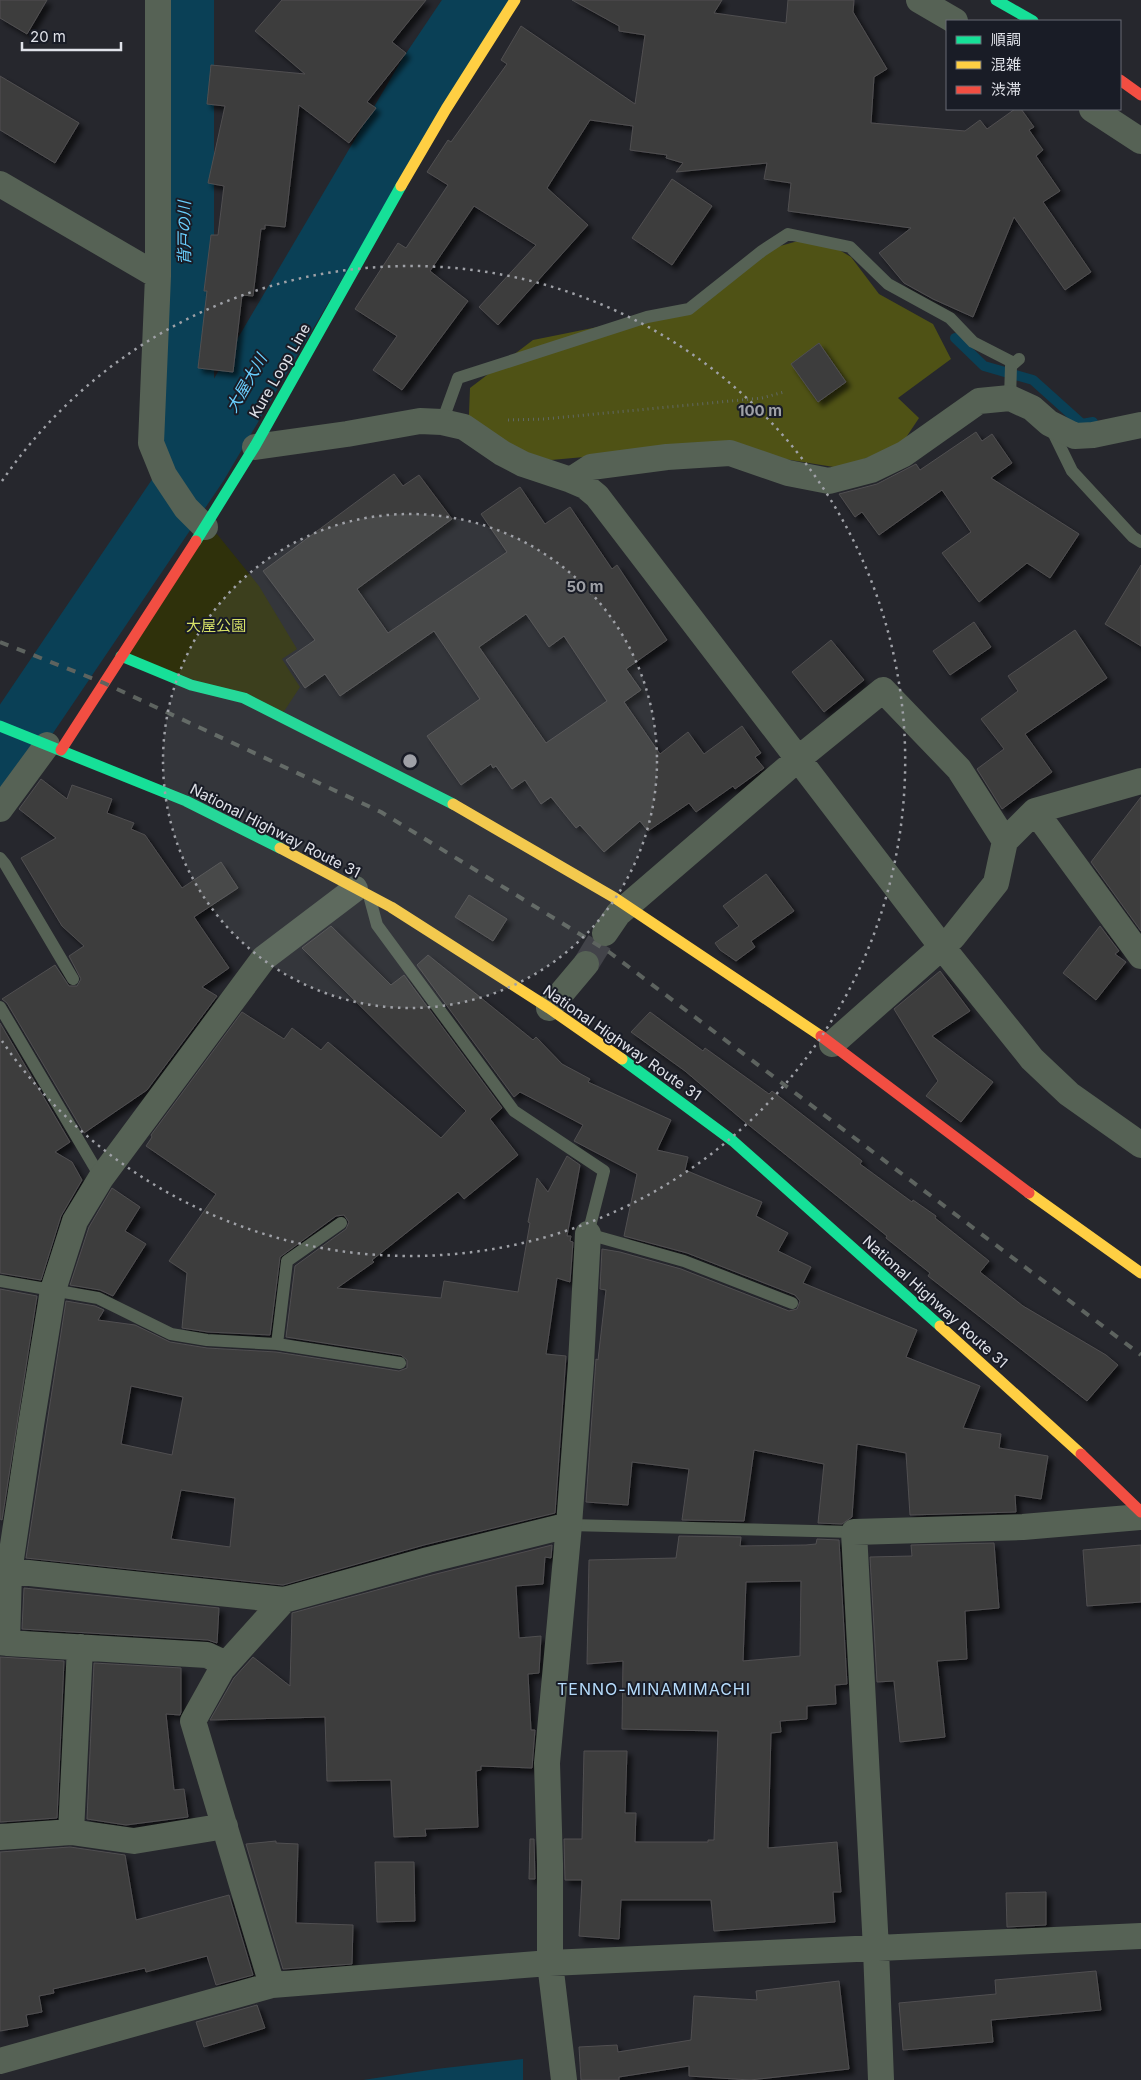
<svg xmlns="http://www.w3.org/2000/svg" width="1141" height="2080" viewBox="0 0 1141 2080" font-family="Inter,'Noto Sans JP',sans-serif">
  <defs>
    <filter id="shadow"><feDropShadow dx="4.5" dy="4.5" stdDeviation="2.5" flood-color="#0009"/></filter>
  </defs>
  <rect width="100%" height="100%" fill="#26272d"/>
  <path fill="#2f310b" d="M217,534l42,52 38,63 -15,10 18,28 -17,26 -156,-58 77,-117z"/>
  <path fill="#4f5215" d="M816,236l35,21 28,37 54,30 18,35 -53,39 21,20 -18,27 -61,23 -62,-10 -50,-14 -177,16 -83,-20 2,-52 63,-48 169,-34 60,-55z"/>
  <path fill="#0a4056" d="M523,2059v21h-160l73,-11z"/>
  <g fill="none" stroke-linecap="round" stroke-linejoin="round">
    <path stroke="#0a4056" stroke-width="10" d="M955,338l29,28 49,14 49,44 11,-2"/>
    <path stroke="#0a4056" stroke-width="60" d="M184,0v404l14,61
      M0,758l198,-293 229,-389 51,-76"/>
  </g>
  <path fill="#3d3c3c" stroke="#504f51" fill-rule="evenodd" filter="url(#shadow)" d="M0,0h47l-20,34 -27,-16z
    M282,0h144l-34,42 14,11 -39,49 9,6 -27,35 -50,-38 -14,122 -20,-2v4h-4l-8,67 -11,-1 -9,77 -35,-4 9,-77h-3l7,-56h7l6,-49 -16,-3 17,-77 -18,-2 4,-39 94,9 -50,-43z
    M572,0h150l-8,13 72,10 2,-23h66l-1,12 34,57 -13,8 -3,46 94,8 15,-11 7,9 28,-20h6l13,18 -5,3 14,20 -7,6 24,35 -17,11 48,70 -26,18 -51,-73 -41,100 -40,-18 -29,-16 -25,-30 32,-25 -123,-17 3,-28 -27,-4 3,-16 -91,9 7,-9 -17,-5 1,-3 -37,-5 3,-24 -43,-6 -43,68 41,37 -90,100 -19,-18 57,-62 -62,-39 -44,65 38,30 -66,89 -29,-20 24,-34 -42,-27 43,-66 8,5 42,-63 -21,-13 21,-32 3,2 56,-78 -6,-4 20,-34 114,78 10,-69 -26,-4v-5z
    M0,76l79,47 -24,40 -55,-33z
    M672,179l40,27 -40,59 -40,-27z
    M819,343l27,39 -28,20 -27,-38z
    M976,432l6,9 10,-7 20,29 -21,15 88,56 -29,44 -23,-15 -48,39 -37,-49 29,-21 -29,-42 -63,45 -17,-23 -7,5 -16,-23 38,-10 39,-20 4,6z
    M394,474l9,12 16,-11 33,44 -95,70 31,44 119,-81 -26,-38 39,-27 25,37 25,-17 42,62 5,-4 50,75 -41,29 15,21 -17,12 36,52 28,-22 16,22 38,-28 19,27 -6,4 9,11 -29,21 -2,-3 -37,26 -7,-9 -41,28 -8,-10 -36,31 -24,-27 -4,3 -25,-31 -10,7 -16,-24 -13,9 -16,-23 -3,2 -2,-4 -30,21 -34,-49 53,-37 -46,-68 -94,65 -15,-22 -20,14 -19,-28 29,-20 -52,-69zM526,614l23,33 15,-11 43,65 -61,42 -67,-96z
    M1141,565v81l-36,-22z
    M974,622l17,25 -41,28 -17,-24z
    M1075,630l32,48 -82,56 27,38 -50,37 -25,-40 27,-20 -23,-30 37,-28 -10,-15z
    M831,640l33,40 -40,32 -32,-40z
    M41,779l26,20 5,-14 40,14 -5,14 27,10 -3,6 14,6 37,53 39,-26 17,26 -44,29 35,51 -27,19 15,9 -70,94 -63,43 -77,-130 -5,-4 53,-34 14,21h8l4,-7 -12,-23 15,-10 -22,-20 -41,-68 35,-20 -37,-29z
    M1141,797v134l-50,-69z
    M766,874l28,37 -43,30 4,6 -19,14 -16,-11 -5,-7 24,-17 -16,-20z
    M469,895l38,24 -14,22 -38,-24z
    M331,926l60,59 13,-10 98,133 -12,11 28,36 -54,44 -6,-7 -86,68 2,2 -37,26 104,10 3,-17 74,11 12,-69 -2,-1 9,-44 11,14 19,-36 13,9 -13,71h4l-1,5 3,1 -3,40 -13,-4 -11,76 20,2 -11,157 -131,32 -141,40 -257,-27 40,-257 29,5 9,4 -6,10 37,5 35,17 37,6 69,4 123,19 8,-3v-8l-6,-5 -115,-18 9,-71 51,-37 3,-7 -5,-7 -8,1 -56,41 -10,78 -62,-3 -26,-4 5,-55 -18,-12 47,-67 -70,-48 6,-9 -1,-2 91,-123 42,27 8,-11 29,22 7,-8 113,96 25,-27 -164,-163zM131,1386l52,11 -11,58 -51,-11zM181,1490l54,8 -5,49 -59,-8z
    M1100,926l19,25 -4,3 11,8 -30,38 -33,-27z
    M428,955l105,85 3,-3 26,27 28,15 -2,3 83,38 -14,30 31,7 -3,13 77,32 -6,14 32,17 -10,18 33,16 -8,16 114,47 -11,27 74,29 -17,42 38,6 -2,14 49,8 -7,43 -26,-4 1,17 -106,3 -4,-62 -49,-9 -5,73 -10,7 -24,-1 6,-59 -70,-14 -10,71 -62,-1 7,-51 -57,-7 -4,43 -42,-3 10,-143 2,1 8,-70 -6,-1 2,-40 18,3 61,17 108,42 8,-2 3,-8 -5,-6 -108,-42 -63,-17 13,-62 -63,-33 9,-16 -63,-33 -6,5 -97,-132z
    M940,971l30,40 -38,25 61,46 -32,40 -35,-26 12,-15 -44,-72z
    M650,1012l53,39 2,-3 64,46 3,-3 90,70 -2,3 52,38 1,-2 23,16 -1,2 54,43 -9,11 43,34 83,49 12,10 -31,36 -159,-125 2,-3 -44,-35 1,-2 -142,-114 -60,-51 -54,-39z
    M0,1023l70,119 -15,10 17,10 10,18 -21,36 -20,64 -41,-7z
    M112,1188l28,19 -15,24 21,13 -33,52 -13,-6 -30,-5 19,-58z
    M0,1289l37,7 -35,224 -2,-1z
    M679,1536l62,1 -1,9 66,-1 10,-1 1,-5 22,1 8,144 -12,1 1,19 -29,2v13l-27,2 1,11 -10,1 -3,115 69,-6 4,50h-8l2,30 -121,9 -3,-31h-90l-2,39 -40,-3 3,-56h-17l-1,-41h18l2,-88h43l-2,62h11l-1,29h73v-2h6l4,-109 -96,-2 1,-68 -36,3 2,-104 87,-2zM801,1581l-1,75 -57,5 3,-79z
    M994,1543l5,65 -34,3 2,48 -30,2 8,76 -45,5 -6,-61 -17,1 -7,-125 42,-1 -1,-11z
    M552,1545l-1,13 -6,-1 -2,27 -27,2 3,52 22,-2 -2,37 -11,1 3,56h4l-3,38 -51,-2v4l-5,1 2,56 -53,2 1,7 -32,1 -3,-57 -64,1 -2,-64 -115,3 24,-42 19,-21 37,29 2,-73 140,-38z
    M1141,1545v57l-54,4 -4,-56z
    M24,1588l195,20 -2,35 -9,-3 -186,-11z
    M0,1657l64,4 -7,157 -57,4z
    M94,1663l87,5v44l-1,3 -14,-1 8,76 10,-1 4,28 -62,8 -39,-6z
    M530,1839h4l1,40h-6z
    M276,1841v2l22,1 -2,79 57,2 -1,39 -69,5 -37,-125z
    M70,1847l55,8 11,65 93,-25 24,80 -37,10 -9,-29 -61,16 -1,-4 -92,21 1,4 -15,3 3,16 -16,3 2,11 -28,5v-179z
    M375,1862h39l1,59 -38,1z
    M1046,1892v33l-39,2 -1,-34z
    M1096,1971l5,39 -110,10 2,22 -90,8 -4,-47 97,-9 -1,-14z
    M839,1981l10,88 -99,11 -61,-4v-10l-70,11v3h-38l-2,-33 38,-2 1,7 73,-12 3,-44 63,4 -1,-9z
    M257,2005l8,23 -61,19 -8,-25z"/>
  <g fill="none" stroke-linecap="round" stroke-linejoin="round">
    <path stroke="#424349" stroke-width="26" stroke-dasharray="26 13" stroke-linecap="butt" d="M586,964l19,-31"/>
    <path stroke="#616862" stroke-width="3" stroke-dasharray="1 4" stroke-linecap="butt" d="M508,420l36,-1 218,-21 22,-6"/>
    <path stroke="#566255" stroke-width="12" d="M1010,398l1,-32 8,-7
      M442,422l16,-44 189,-61 42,-8 73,-58 26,-17 62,13 38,37 62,34 23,24 41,21
      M1051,428l21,43 61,66 8,5
      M0,858l5,6 68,115
      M370,899l7,26 137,186 90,60 -16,63 96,27 108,42
      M0,1007l101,171
      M0,1281l98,17 73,36 36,6 70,4 123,19
      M277,1344l10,-83 54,-38
      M569,1525l285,7"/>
    <path stroke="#566255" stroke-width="26" d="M158,0v276l-7,167 13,32 22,33 19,19
      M919,0l36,21
      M1092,109l49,32
      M0,184l158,92
      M255,447l92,-13 73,-13 22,1 22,5 38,26 21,11 48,16 20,-13 76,-10 63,-4 58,20 41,8 42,-11 33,-16 75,-53 31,-3 22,10 17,15 26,13 18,-1 48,-10
      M571,480l14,6 12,10 345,451 90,112 37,35 72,51
      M0,809l47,-64
      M1035,811l106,145
      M605,933l13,-19 180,-155 85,-69 76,79 46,72
      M549,1008l37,-44
      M832,1044l121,-107 43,-54 9,-42 30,-30 106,-30
      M0,1570l284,30 144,-40 141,-35
      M0,1642l7,1 2,-71 22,-147 22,-135 22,-69 26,-43 163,-220 91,-69
      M7,1643l200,12 19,9
      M71,1832l9,-185
      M0,1837l71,-5 63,9 91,-15
      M272,1985l-79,-264 29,-52 62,-69
      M0,2061l272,-76 278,-22 591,-27
      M564,2080l-14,-117v-99l-3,-101 22,-238 12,-162 7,-129
      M881,2080l-5,-131 -22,-417 169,-5 118,-10"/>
    <path stroke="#16e098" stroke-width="11" d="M996,0l37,21
      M196,541l59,-95 146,-260
      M121,656l70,29 53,13 209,106
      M0,726l186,75 94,47
      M622,1059l111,82 207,185"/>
    <path stroke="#ffcf43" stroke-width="11" d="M401,186l45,-77 69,-109
      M453,804l162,94 206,138
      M280,848l111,59 158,101 73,51
      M1029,1193l112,80
      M940,1326l141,128"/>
    <path stroke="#f24e42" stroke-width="11" d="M1120,80l21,15
      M61,750l135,-209
      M821,1036l208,157
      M1081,1454l60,58"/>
    <path stroke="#5d635f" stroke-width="4" stroke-dasharray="9 9" stroke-linecap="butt" d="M0,642l104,41 277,129 228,140 532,403"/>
  </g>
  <circle cx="410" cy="761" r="247" fill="#9fa1a7" fill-opacity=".12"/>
  <g fill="none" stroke="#9fa1a7" stroke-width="2.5" stroke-dasharray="2.5 5">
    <circle cx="410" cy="761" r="247"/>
    <path d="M2 481A495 495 0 1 1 2 1041"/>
  </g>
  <g text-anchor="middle" stroke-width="4" stroke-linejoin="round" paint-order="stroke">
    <g font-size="15" fill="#e0e2e9" stroke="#191c26">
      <text transform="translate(280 371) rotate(-60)" y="5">Kure Loop Line</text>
      <text transform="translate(275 831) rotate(27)" y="5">National Highway Route 31</text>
      <text transform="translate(622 1043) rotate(35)" y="5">National Highway Route 31</text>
      <text transform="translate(935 1302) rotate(42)" y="5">National Highway Route 31</text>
    </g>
    <g font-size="15" fill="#d5df67" stroke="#191c26">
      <text x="216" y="631">大屋公園</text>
    </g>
    <g font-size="16" font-style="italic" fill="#69cefd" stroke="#191c26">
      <text transform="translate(184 233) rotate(-90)" y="6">背戸の川</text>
      <text transform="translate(246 383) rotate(-60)" y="6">大屋大川</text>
    </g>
    <g font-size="16" letter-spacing="1" fill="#b6dcfc" stroke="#191c26">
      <text x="654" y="1695">TENNO-MINAMIMACHI</text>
    </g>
  </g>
  <circle cx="410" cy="761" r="8" fill="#9fa1a7" stroke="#191c26" stroke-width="2.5"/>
  <g font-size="15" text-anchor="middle" font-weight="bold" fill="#9fa1a7" stroke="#191c26" stroke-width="4" stroke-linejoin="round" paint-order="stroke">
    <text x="760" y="416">100 m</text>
    <text x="585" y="592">50 m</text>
  </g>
  <rect x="946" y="20" width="175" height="90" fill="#191c26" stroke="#696b74"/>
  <rect x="956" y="36" width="25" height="8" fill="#16e098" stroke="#696b74"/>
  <text x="991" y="45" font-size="15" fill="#e0e2e9">順調</text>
  <rect x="956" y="61" width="25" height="8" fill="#ffcf43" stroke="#696b74"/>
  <text x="991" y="70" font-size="15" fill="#e0e2e9">混雑</text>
  <rect x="956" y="86" width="25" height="8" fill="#f24e42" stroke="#696b74"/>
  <text x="991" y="95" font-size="15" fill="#e0e2e9">渋滞</text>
  <path d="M22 42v8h99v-8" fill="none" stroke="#e0e2e9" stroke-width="2.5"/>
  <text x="30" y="42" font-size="15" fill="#e0e2e9" stroke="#191c26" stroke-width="4" paint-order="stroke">20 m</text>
</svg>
